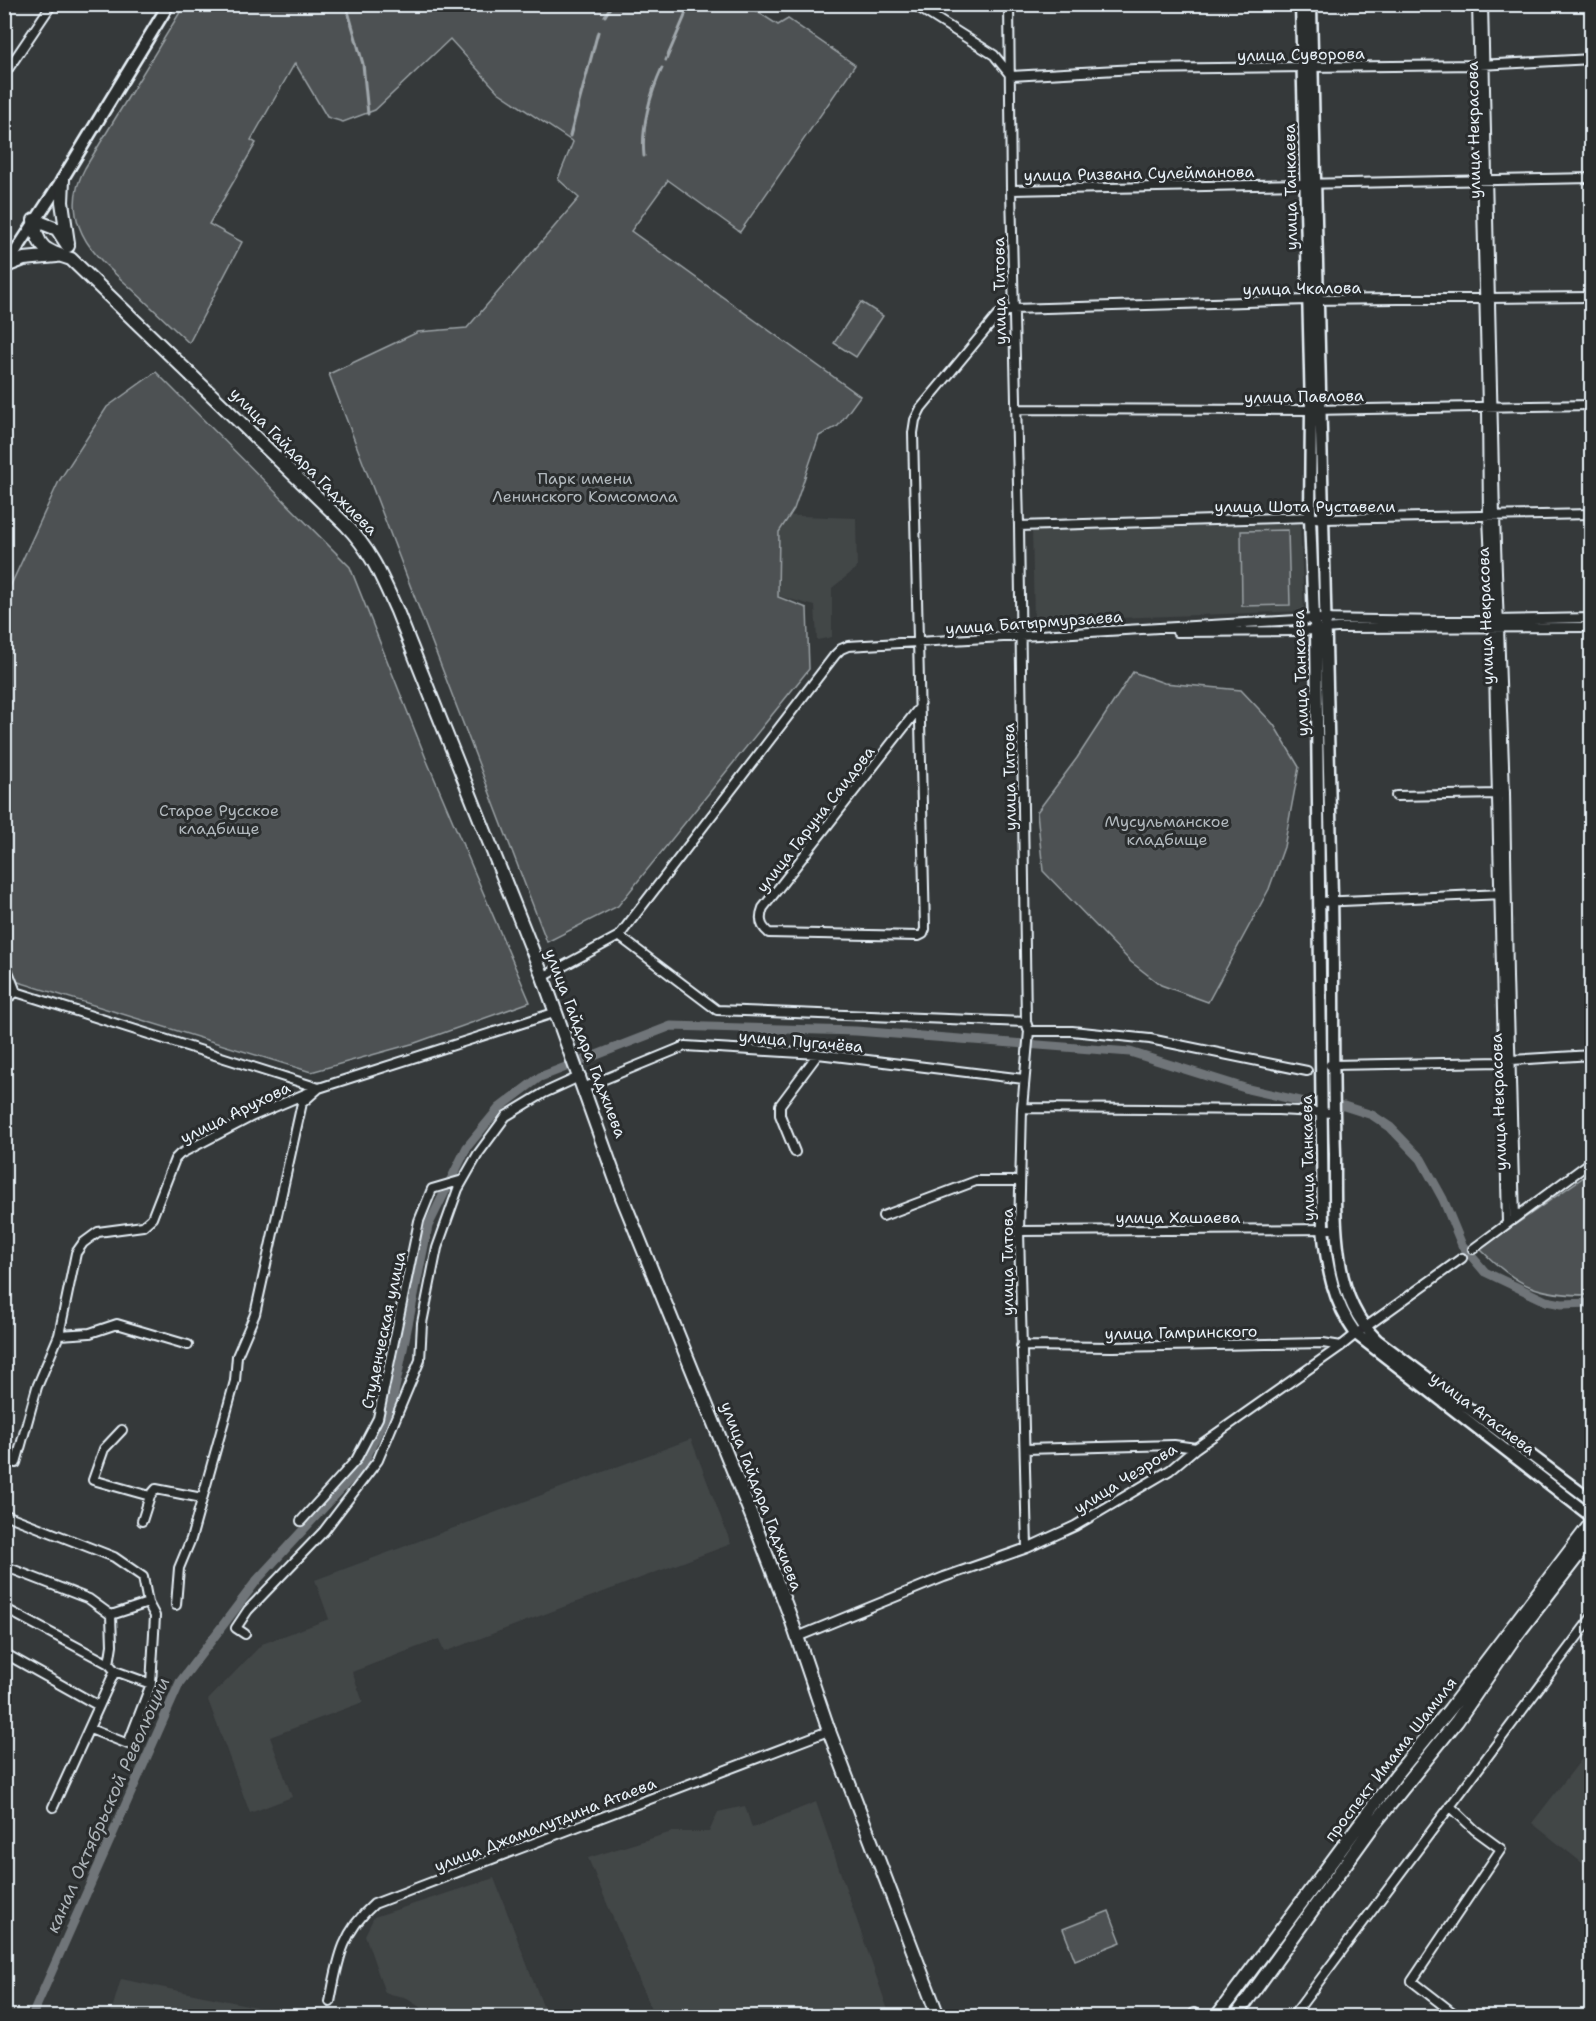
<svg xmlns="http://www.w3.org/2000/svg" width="1596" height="2021" viewBox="0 0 1596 2021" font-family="'Shantell Sans',sans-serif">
  <rect width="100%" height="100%" fill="#35393a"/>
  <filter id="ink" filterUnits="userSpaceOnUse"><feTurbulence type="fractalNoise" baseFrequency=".0167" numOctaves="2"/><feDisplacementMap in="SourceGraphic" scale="12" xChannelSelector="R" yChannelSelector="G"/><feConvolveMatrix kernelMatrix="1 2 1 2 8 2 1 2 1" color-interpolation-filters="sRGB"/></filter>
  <g filter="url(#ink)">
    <path fill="#424647" d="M774,515l82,3 1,50 -25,20v49l-15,3 -2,-34 -40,-11z
      M1300,524l4,87 -270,10 -2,-91z
      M691,1439l40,105 -287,108 -5,-13 -87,33 11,30 -93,35 22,60 -42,16 -42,-113 54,-56 67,-25 -14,-39z
      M1591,1747v123l-59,-47z
      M816,1802l74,214h-236l-66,-158 84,-26h37l9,-20 27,-6 7,22z
      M494,1878l52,136 -1,2h-111l-30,-19 -19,-4 -20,-58 9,-18z
      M121,1979l150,31 -2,6h-159z"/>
    <path fill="#4d5152" stroke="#9aa1a5" stroke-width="1.5" d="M185,4l562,1 31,20 10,-6 67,46 -115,167 -72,-52 -37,51 229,165 -22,30 -19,10 -25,73 -15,23 -1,65 29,11 2,61 -191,237 -71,36 -218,-568 89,-42 49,-4 112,-130 -21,-19 15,-37 -75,-50 -48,-53 -75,71 -32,12 -16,-5 -32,-54 -44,77 5,3 -47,81 33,18 -53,101c-19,-18 -38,-36 -57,-54 -20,-18 -44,-37 -53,-63 -7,-20 -4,-40 6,-58z
      M861,302l22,14 -27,41 -22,-14z
      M156,372l194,195 77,194 103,241 -115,41 -104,29 -296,-91 -11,-29v-352l55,-119 48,-74z
      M1288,530l2,75 -48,1 -1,-75z
      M1133,672l31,11 77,7 33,35 25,42 -15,80 -15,42 -61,113 -47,-17 -30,-23 -88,-91 -6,-59 40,-54z
      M1591,1172v123c-55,0 -72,-8 -111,-46z
      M1109,1911l12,31 -46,18 -12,-31z"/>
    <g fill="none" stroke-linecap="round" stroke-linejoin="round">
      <path stroke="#a0a7ac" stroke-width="3" d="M346,4l17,60 5,50
        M605,16l7,-12
        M666,60l18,-42 4,-14
        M570,136l28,-104
        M644,156c-3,-28 6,-62 18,-88"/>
      <path stroke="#707579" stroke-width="9" d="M32,2016l148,-334 77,-102 106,-115 30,-67 35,-172 39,-79 32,-39 41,-31 131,-51 185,5 274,21 118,37 61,14 35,3 28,9 18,12 31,32 22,40 19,46 23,27 61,29 16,3 30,-1"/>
      <defs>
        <path id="minor" d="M913,4l81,51 17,21 124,-7 344,-4 113,-6
          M1009,4l2,186 8,336 7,496 3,9 -7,77 -3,123 8,317
          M1477,4l10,403 1,110 5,110 14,596
          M1483,4l12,513 10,276 3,184 7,241
          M4,75l48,-71
          M1011,190c193,-5 387,-7 581,-12
          M1016,409l295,1 281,-5
          M1019,526l291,-9 12,2 270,-5
          M1177,632l124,-1 36,-3 255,-1
          M919,708l-156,200c-4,10 -3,18 6,25l150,3 4,-2 2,-5 -12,-496 2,-13 6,-12 77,-93 15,-6 295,-9 284,-3
          M1396,796l103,-2
          M1319,902l184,-8
          M619,936l98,74 309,12
          M4,961l12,31
          M543,977l76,-41 216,-281 6,-6 7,-3 466,-27 131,2 147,-3
          M16,992l303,96
          M4,1001l12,-9
          M1029,1031h43l78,8 157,32
          M1330,1065l173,-3 8,-2 81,-5
          M583,1088l102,-42 133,8 206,25
          M1022,1108l256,2 56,3
          M795,1152l-15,-37v-10l38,-51
          M883,1216l93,-35h44
          M1019,1231l318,-2
          M1473,1249l119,-88
          M59,1335l31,-2 27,-9 71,21
          M1021,1346l92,1 210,-4 18,3
          M122,1430l-18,19 -11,31 57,16
          M1025,1449l149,-4 22,3
          M16,1463l21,-76 22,-52 17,-82 7,-10 15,-11 45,-6 9,-8 23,-59 5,-5 73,-38 59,-25
          M4,1517l2,-2 108,42 29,20 5,26 -37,12 1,30 -3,19
          M142,1521l8,-25 6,-7 46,9
          M301,1521l55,-61 22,-42 41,-197 13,-32 31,-9
          M4,1566l85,33 22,16
          M176,1605l3,-37 12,-29 44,-158 2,-25 18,-42 47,-211 17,-15 238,-76
          M4,1608l105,56 6,7 -62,136
          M4,1620l4,-10
          M245,1634l-9,-6 12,-18 76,-79 54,-71 42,-100 2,-37 15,-75 21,-59 20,-35 28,-38 38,-23 37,-17
          M797,1637l147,-60 83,-29 48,-22 95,-56 26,-22 145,-102 15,-12 106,-76
          M4,1653l95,53
          M115,1671l36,13
          M90,1729l38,15 23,-60 4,-68 -7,-13
          M1450,1806l25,24 26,19 -89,132 45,35
          M330,2002c8,-41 11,-69 44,-98l457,-174
          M1194,2013l4,3
          M1293,2016l299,-399"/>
        <path id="secondary" d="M1301,4l10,406 -1,107 4,102 2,11 7,599c4,39 10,73 33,105l236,183
          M1311,4c6,298 14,596 21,893 2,86 0,172 3,257 0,34 -1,68 4,102 4,32 14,61 38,84l215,161
          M5,268l55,-85 109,-179"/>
        <path id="primary" d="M63,179l-1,23 6,41
          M68,246l-11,-17 -23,-9c3,28 11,31 37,39l275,266c26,27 36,53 51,86l146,366 79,220 130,320 38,99 39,115 109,285
          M6,266l18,-7 33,-3
          M1217,2016l179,-241 54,-66 142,-187
          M1236,2016l139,-193 82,-102 55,-80 80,-104"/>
      </defs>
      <use href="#minor" stroke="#e8f1f8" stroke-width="12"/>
      <use href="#secondary" stroke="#e8f1f8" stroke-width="15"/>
      <use href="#primary" stroke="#e8f1f8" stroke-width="16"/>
      <use href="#minor" stroke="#2a2d2e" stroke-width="8"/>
      <use href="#secondary" stroke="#2a2d2e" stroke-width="10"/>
      <use href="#primary" stroke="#2a2d2e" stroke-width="12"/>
    </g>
  </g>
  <g text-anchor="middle" stroke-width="6" stroke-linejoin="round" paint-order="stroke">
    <g font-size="16" fill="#e8f1f8" stroke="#2a2d2e">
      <text transform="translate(1301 54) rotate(-1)" y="6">улица Суворова</text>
      <text transform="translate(1473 130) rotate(-91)" y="6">улица Некрасова</text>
      <text transform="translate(1139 173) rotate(-1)" y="6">улица Ризвана Сулейманова</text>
      <text transform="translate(1290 187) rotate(-91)" y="6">улица Танкаева</text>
      <text transform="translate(1302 288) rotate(-1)" y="6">улица Чкалова</text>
      <text transform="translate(999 291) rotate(-91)" y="6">улица Титова</text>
      <text transform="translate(1304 396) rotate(-1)" y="6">улица Павлова</text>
      <text transform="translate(304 461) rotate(45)" y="6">улица Гайдара Гаджиева</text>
      <text x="1305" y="512">улица Шота Руставели</text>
      <text transform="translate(1485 616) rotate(-92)" y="6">улица Некрасова</text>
      <text transform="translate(1034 622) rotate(-4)" y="6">улица Батырмурзаева</text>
      <text transform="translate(1300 673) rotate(-92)" y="6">улица Танкаева</text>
      <text transform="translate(1009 777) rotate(-91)" y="6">улица Титова</text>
      <text transform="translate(815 819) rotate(-52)" y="6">улица Гаруна Саидова</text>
      <text transform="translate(801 1041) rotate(5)" y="6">улица Пугачёва</text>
      <text transform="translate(586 1043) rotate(69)" y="6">улица Гайдара Гаджиева</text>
      <text transform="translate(1498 1102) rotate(-92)" y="6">улица Некрасова</text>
      <text transform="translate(235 1112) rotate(-26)" y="6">улица Арухова</text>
      <text transform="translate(1307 1158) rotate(-91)" y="6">улица Танкаева</text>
      <text x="1178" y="1223">улица Хашаева</text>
      <text transform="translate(1007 1262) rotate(-90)" y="6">улица Титова</text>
      <text transform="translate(383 1330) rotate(-78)" y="6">Студенческая улица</text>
      <text transform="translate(1181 1332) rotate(-1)" y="6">улица Гамринского</text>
      <text transform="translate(1483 1413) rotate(37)" y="6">улица Агасиева</text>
      <text transform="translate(1125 1478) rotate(-32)" y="6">улица Чеэрова</text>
      <text transform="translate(762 1496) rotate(69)" y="6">улица Гайдара Гаджиева</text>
      <text transform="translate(1390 1759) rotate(-52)" y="6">проспект Имама Шамиля</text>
      <text transform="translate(545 1824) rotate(-21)" y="6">улица Джамалутдина Атаева</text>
    </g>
    <g font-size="16" fill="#b2b9be" stroke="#2a2d2e">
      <text x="585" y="484">Парк имени<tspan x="585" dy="18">Ленинского Комсомола</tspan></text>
      <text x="219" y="816">Старое Русское<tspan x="219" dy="18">кладбище</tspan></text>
      <text x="1167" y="827">Мусульманское<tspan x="1167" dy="18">кладбище</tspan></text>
    </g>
    <g font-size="18" font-style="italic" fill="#acb3b8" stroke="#2a2d2e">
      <text transform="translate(108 1805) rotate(-66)" y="6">канал Октябрьской Революции</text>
    </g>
  </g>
  <rect width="1596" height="2021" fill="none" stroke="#2a2d2e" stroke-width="24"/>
  <rect x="12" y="12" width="1572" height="1997" fill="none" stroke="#e8f1f8" stroke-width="2" filter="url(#ink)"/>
</svg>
